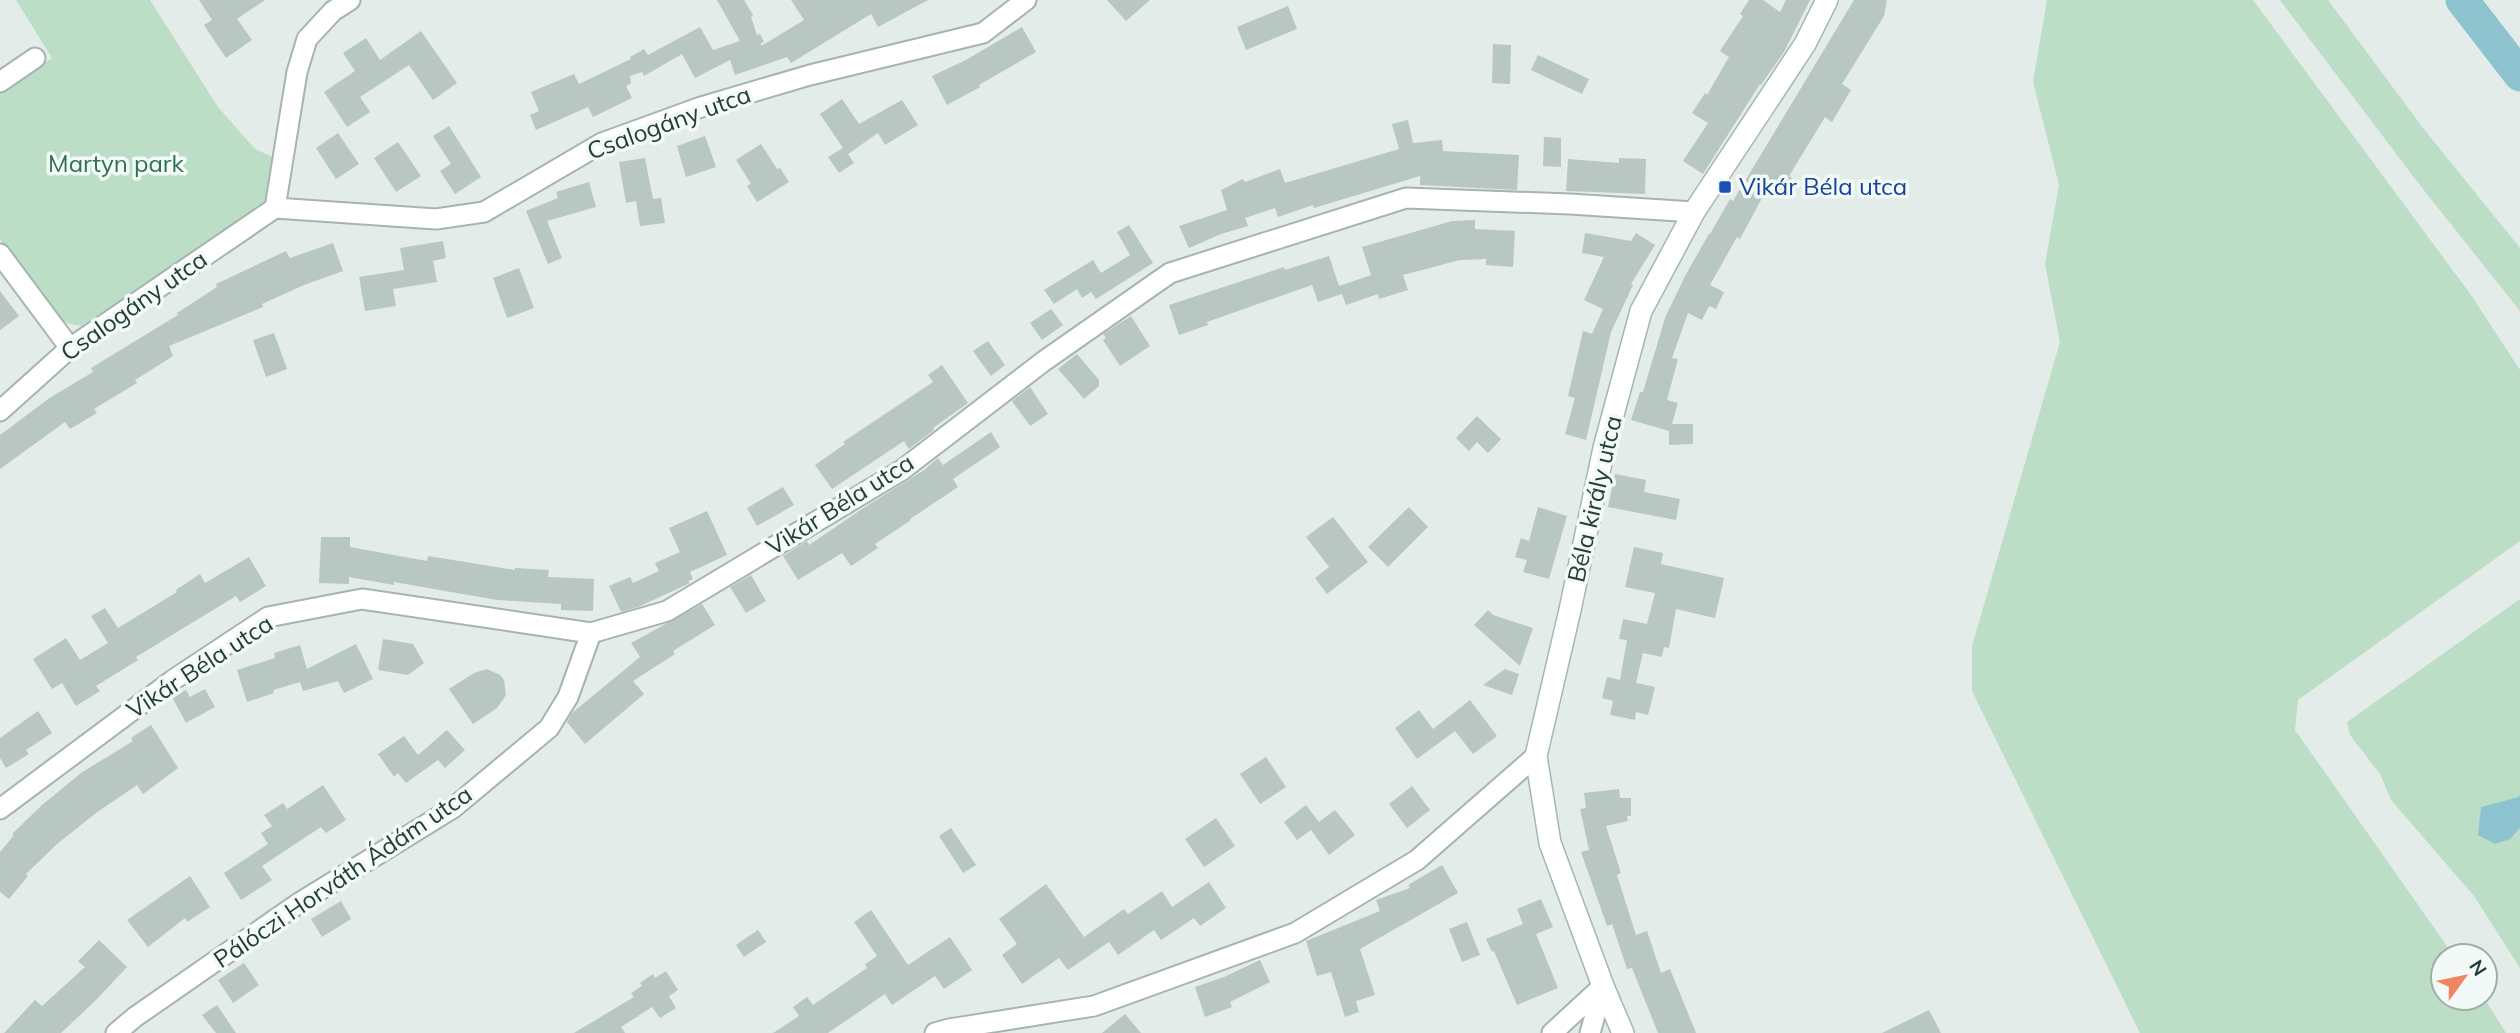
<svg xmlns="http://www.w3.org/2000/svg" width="2520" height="1033" viewBox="0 0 2520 1033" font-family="Mulish,sans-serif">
  <rect width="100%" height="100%" fill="#e3ece8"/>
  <path fill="#bcddc6" d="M16,0h134l68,107 37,42 24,11 -13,44 -185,122 -19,-4 -62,-83v-148l52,-33z
    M2047,0h206l218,295 49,75v171l-222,159 -3,30 159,226h-11v42h41l22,35h-366l-168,-342v-45l88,-304 -15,-78 14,-79 -26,-103z
    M2280,0h48l95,128 97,120v63l-101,-127z
    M2520,599v196l-2,2 -37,10 29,31 10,-10v140l-46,-72 -83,-96 -11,-26 -30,-39 -3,-13z"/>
  <path fill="#8dc3cf" d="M2520,795v33l-10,11 -15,5 -17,-9 3,-28 37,-10z"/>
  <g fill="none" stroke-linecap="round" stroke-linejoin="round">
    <path stroke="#8dc3cf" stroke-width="33" d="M2462,0l58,75"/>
  </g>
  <path fill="#b8c7c1" d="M199,0h66l-28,19 15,21 -26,18 -22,-33 8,-5z
    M717,0h27l9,15 -2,2 6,18 3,-1 4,8 -3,1v3l43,-26 -13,-20h137l-50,27 -7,-13 -80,49 -4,-6 -52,18 -5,-15 -35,18 -13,-24 -38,22 -2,-4 -12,4 1,7 -5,3 6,12 -39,19 -5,-10 -52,23 -6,-15 9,-4 -8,-19 43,-18 5,10 52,-25 -1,-2 14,-8 4,6 52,-28 13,23 27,-9z
    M1107,0h43l-24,21z
    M1749,0h14l17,12 6,-12h24l-26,52 -23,33 -1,-1 -57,90 -20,-13 25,-38 -16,-10 13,-20 2,2 22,-38 -9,-6 23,-35 -3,-2z
    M1854,0h33l-3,16 -42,68 9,6 -19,32 -7,-5 -36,59 3,2 -8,15 -15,-8 -29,54 -3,-2 -27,48 14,7 -8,17 -7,-3 -7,14 -14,-7 -16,45 6,1 -11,41 11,3 -6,21h21v20l-24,1v-14l-38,-11 9,-28h3l22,-74 21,-44 23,-40h1l20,-35 3,2z
    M1288,6l9,23 -51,21 -9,-23z
    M1022,27l14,25 -57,33 1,2 -33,18 -15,-29 34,-16z
    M421,31l36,52 -24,17 -24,-35 -49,32 10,15 -23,15 -23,-35 31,-21 -12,-18 23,-15 14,22z
    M1493,44l18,1 -1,39 -18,-1z
    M1538,55l51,24 -7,15 -51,-24z
    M842,99l17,25 43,-24 16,25 -33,20 -7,-12 -30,21 6,9 -15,10 -11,-16 15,-9 -23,-34z
    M1408,120l5,23 29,-3 1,11 76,4 -2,35 -97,-5v-9l-106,32 -1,-3 -35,12 -3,-9 -30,10 3,8 -27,8 -32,14 -10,-22 48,-16 -6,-20 22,-11 2,3 35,-13 5,14 114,-34 -7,-25z
    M449,126l32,51 -26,17 -15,-23 11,-7 -18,-28z
    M338,133l21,31 -23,15 -20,-31z
    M705,136l11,31 -30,10 -9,-31z
    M1544,137l17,1v29l-18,-1z
    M398,142l23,34 -25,16 -22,-34z
    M761,144l16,25 3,-1 9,14 -32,20 -10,-16 4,-2 -15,-24z
    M645,158l8,41 8,-1 4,25 -25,3 -4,-25 -10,2 -7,-41z
    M1619,158l27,1 -1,35 -79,-3 2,-32 51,4z
    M589,182l7,25 -49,14 15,37 -14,6 -22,-53 32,-13 -2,-6z
    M1475,220v9l40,2 -2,36 -27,-2v-6l-26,1 -57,15 5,15 -29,9 -1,-5 -32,11 -4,-11 -24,8 -6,-17 -105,37 1,3 -29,10 -10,-30 115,-38 1,3 44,-14 10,30 32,-11 -9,-28 90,-26z
    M1129,225l24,38 -57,36 -5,-7 -9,6 -5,-9 -23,15 -10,-14 49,-30 8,13 29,-18 -13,-23z
    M1585,233l46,8 5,-8 19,12 -24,39 2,1 -22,47 -25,108 -21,-6 10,-36 -7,-2 15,-65 9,3 11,-25 -19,-9 20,-43 -22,-4z
    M443,241l3,17 -13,3 4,21 -44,7 3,17 -31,5 -6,-34 45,-7 -4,-22z
    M333,243l10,28 -39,14 -42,19 1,3 -94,39 4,10 -38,24 2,3 -43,26 3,4 -27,16 -5,-7 -65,47v-34l51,-38 42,-25 -2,-4 87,-53 -1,-2 40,-26 -1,-3 70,-33 4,7z
    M519,268l15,40 -27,10 -14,-40z
    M0,291l19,25 -19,14z
    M1051,309l12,16 -21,15 -12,-17z
    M1131,316l19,30 -30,20 -17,-26 3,-2 -3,-4z
    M274,333l13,36 -21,8 -13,-37z
    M988,341l17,24 -14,11 -18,-25z
    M1077,354l22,26v6l-15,13 -26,-30z
    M942,365l26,38 -35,25 1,2 -25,19 -5,-8 -72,48 -17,-24 30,-21 -2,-2 90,-60 -5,-7z
    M1030,387l18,27 -18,12 -18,-25z
    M1477,416l24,23 -13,14 -11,-11 -8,9 -13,-13z
    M991,432l9,15 -47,32 5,8 -48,32 1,1 -36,24 3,4 -27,18 -9,-13 -44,27 -15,-24 24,-15 2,4 56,-38 59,-37 14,-12 5,7z
    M1615,474l31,6 -2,12 36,7 -4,21 -68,-13z
    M783,487l11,18 -37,21 -10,-18z
    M1409,507l19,20 -40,40 -20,-20z
    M1538,507l29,9 -18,63 -26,-7 4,-12 -12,-3 6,-19 8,3z
    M707,511l20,44 -37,17 3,7 -5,2 2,2 -52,24 -17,5 -12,-26 21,-9 3,6 26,-12 -4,-8 25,-11 -11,-24z
    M1333,517l35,45 -41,32 -12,-16 14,-11 -23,-30z
    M321,537h29v10l77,14 1,-5 87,14v-2l34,2 -1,7 46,2 -1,32 -32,-1v-6l-64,-4 -103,-18v3l-45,-8v7l-30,-1z
    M1634,547l29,6 -2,11 63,14 -9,40 -39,-9 -7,39 -5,-1 -2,10 -19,-4 -7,30 19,4 -7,28 -12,-3 -1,8 -25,-5 3,-14 -11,-3 5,-21 13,3 7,-40 -8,-1 4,-20 24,5 8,-31 -30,-6z
    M249,557l17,29 -26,16 -4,-6 -100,61 2,3 -42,26 4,5 -24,15 -14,-23 -10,6 -19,-30 33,-21 14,22 28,-17 -17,-27 14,-8 13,20 59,-36 -1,-2 24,-16 5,9z
    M751,575l15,26 -20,12 -16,-26z
    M702,604l13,21 -42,26 2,3 -42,27 11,13 -59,50 -18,-22 5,-9 68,-56 -9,-14z
    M1488,610l5,5 40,13 -13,38 -46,-41z
    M383,639l30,5 11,19 -16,12 -30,-5z
    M356,644l17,35 -29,14 -6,-12 -35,10 -3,-9 -27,8 1,3 -27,9 -10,-32 38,-12 -1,-5 26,-8 7,24z
    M487,669l13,6 4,5 2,15 -9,13 -24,16 -24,-35 25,-16z
    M1505,669l14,5 -7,21 -29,-10z
    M205,689l10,18 -29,16 -14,-26 14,-7 4,7z
    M1470,700l27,36 -24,18 -18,-23 -38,28 -22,-31 24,-18 14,19z
    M38,711l14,22 -26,17 3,4 -23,14 -6,-10v-20z
    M151,725l27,43 -35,26 -6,-9 -41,28 -39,31 -31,30 2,2 -19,23 -9,-7v-40l14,-17 -2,-1 30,-29 39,-32 52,-32 -2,-3z
    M447,730l18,20 -20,18 -7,-8 -32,23 -8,-10 -4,4 -16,-23 26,-18 14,19z
    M1266,757l20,30 -26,17 -20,-30z
    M323,785l23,35 -20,13 -5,-6 -59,39 10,14 -31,20 -17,-27 44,-29 -7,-11 11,-7 -8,-11 19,-12 4,6z
    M1412,786l18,24 -23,18 -18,-24z
    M1619,789l1,9h11v18h-4l1,5 -22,5 15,47 -4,2 19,60 11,-4 14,42 9,-4 26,64h-38l-26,-65 -5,1 -15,-45 -5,2 -26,-74 8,-2 -9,-41 6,-1 -2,-15z
    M1306,805l13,17 16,-12 20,25 -26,20 -18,-25 -14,10 -13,-18z
    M1216,818l19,28 -31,21 -19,-28z
    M951,828l25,37 -13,8 -24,-37z
    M1442,865l16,28 -98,56 15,46 -19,6 3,11 -14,5 -14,-45 -14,4 -11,-35 74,-30 -4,-11 34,-12 -2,-3z
    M190,876l20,31 -23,15 -2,-4 -37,29 -21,-27z
    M1209,882l17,26 -26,18 -6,-8 -33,22 -7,-10 -36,25 -9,-13 -41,28 -9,-12 -37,26 -20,-29 15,-11 -18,-25 47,-35 38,53 40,-28 4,5 34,-23 10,16z
    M1541,899l12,28 -17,7 22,54 -41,17 -23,-54 -2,1 -6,-13 37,-15 -6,-15z
    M341,901l10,18 -29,18 -11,-18z
    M871,910l37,55 42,-28 22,33 -28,19 -9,-13 -43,29 -7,-11 -57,39h-55l26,-17 -6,-9 14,-10 6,8 54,-37 -2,-4 12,-8 -23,-34z
    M1467,922l13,33 -18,7 -13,-33z
    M758,930l8,12 -22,15 -8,-12z
    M99,940l28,27 -31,33 -35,33h-57l31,-33 7,6 43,-39 -7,-6z
    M1260,960l10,22 -40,20 2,5 -27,10 -10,-30 29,-10z
    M244,963l15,22 -26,18 -15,-23z
    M666,971l12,19 -9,6 7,12 -16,10 -8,-11 -31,20 4,6h-51l60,-36 -3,-4 11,-7 -2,-3 13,-9 2,4z
    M217,1005l19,28h-20l-14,-18z
    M1929,1010l12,23h-59z
    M1125,1014l16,19h-39z"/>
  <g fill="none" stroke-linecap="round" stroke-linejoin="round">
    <defs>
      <path id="street" d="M0,82l35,-24
        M275,208l22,-136 10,-33 26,-28 17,-11
        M0,254l70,94
        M0,411l70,-63 205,-140 161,11 48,-7 118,-69 99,-36 109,-32 173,-42 43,-33
        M0,809l173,-129 95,-63 94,-18 229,34 76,-22 235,-141 142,-109 126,-88 236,-75 164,6 124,8
        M116,1033l19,-16 164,-114 154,-95 96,-80 19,-31 23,-64
        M935,1033l14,-4 145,-23 201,-73 122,-73 119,-104
        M1552,1033l51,-47
        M1590,1033l13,-46"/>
      <path id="secondary" d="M1623,1033l-20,-47 -53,-143 -14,-87 34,-146 34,-162 37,-137 53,-99 111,-168 22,-44"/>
    </defs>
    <use href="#street" stroke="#a6b4af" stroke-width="23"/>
    <use href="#secondary" stroke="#a1b8b0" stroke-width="24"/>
    <use href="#street" stroke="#fff" stroke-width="19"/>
    <use href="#secondary" stroke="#fff" stroke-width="21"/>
  </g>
  <rect fill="#1a4fb4" stroke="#f3f9f6" stroke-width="2.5" x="1718" y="180" width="14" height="14" rx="3.5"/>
  <g text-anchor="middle" stroke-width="7" stroke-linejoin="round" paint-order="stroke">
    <g font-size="24" fill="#233d37" stroke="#f3f9f6">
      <text transform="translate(669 123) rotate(-20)" y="8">Csalogány utca</text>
      <text transform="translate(134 306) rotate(-35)" y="8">Csalogány utca</text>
      <text transform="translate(1595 499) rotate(-77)" y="8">Béla király utca</text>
      <text transform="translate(840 505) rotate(-32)" y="8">Vikár Béla utca</text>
      <text transform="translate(200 667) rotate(-33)" y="8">Vikár Béla utca</text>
      <text transform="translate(343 877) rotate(-34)" y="8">Pálóczi Horváth Ádám utca</text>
    </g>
    <g font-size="24" fill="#2e734b" stroke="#f3f9f6">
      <text x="116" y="172">Martyn park</text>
    </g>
    <g font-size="24" fill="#164399" stroke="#f3f9f6" text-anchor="start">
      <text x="1739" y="195">Vikár Béla utca</text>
    </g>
  </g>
  <g transform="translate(2464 977) rotate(57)"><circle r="33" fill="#f3f9f6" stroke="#a0aeaa" stroke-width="2"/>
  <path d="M0-5L12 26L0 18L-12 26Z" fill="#ee875f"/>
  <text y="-10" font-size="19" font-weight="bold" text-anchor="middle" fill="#233d37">N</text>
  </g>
</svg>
